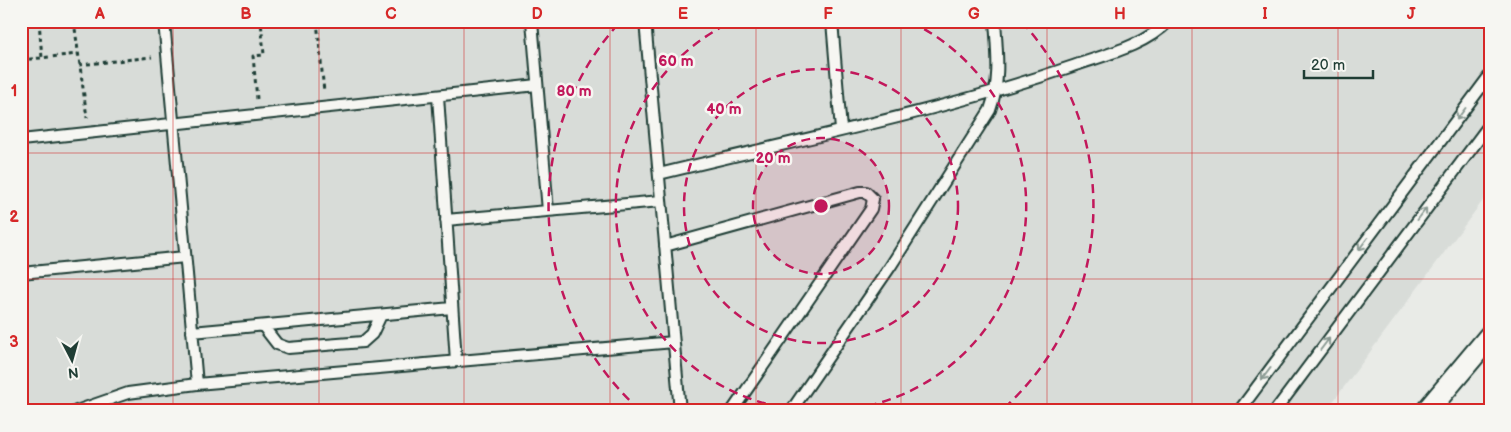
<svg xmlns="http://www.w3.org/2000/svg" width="1511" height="432" viewBox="0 0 1511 432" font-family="'Balsamiq Sans',sans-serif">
  <rect width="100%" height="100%" fill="#e9ebe7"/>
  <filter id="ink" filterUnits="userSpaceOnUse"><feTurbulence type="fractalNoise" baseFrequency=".02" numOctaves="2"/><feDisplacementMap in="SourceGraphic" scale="10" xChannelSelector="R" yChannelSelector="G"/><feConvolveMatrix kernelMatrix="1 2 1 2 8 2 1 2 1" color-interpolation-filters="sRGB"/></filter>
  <g filter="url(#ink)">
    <path fill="#d8dcd8" d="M21,21h1469v170l-164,220h-1305z"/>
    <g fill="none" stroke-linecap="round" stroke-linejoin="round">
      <defs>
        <path id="service" d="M164,21l33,363
          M532,21l16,190
          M645,21l35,390
          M832,21l9,109
          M438,96l18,265
          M21,140l516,-55
          M659,174c137,-34 277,-61 411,-107 34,-12 73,-20 99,-46
          M446,220l215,-19
          M665,246l195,-54h6l7,7 -2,10 -139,202
          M21,273l164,-16
          M263,326l14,18 11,4 75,-6 9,-8 9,-19
          M192,332l260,-24
          M76,411l52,-18 69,-9 477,-42
          M791,411l99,-144 100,-157c11,-30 7,-58 5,-89
          M1239,411l251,-336
          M1275,411l215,-287"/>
        <path id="minor" d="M1427,411l63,-75"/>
      </defs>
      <use href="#service" stroke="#1f3d34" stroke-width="14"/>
      <use href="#minor" stroke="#1f3d34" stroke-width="25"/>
      <path stroke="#1f3d34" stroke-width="3" stroke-dasharray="4 4" stroke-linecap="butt" d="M39,21l3,37
        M74,21l13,97
        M317,21l7,71
        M21,22l9,-1
        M21,60l57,-6
        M79,65l73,-8
        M257,99l-4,-43 11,-1 -3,-34"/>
      <use href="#service" stroke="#f6f6f2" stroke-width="10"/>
      <use href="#minor" stroke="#f6f6f2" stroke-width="21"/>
    </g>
    <defs><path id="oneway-shaft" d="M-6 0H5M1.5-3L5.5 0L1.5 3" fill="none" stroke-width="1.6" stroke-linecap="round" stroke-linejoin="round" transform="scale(1.25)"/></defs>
    <g stroke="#8a9a93">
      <use href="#oneway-shaft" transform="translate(1461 114) rotate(127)"/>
      <use href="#oneway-shaft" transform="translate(1422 214) rotate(-53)"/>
      <use href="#oneway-shaft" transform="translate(1363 244) rotate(127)"/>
      <use href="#oneway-shaft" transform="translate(1325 344) rotate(-53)"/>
      <use href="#oneway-shaft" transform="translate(1266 374) rotate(127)"/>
    </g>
  </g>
  <path fill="none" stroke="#d62828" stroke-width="1" stroke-opacity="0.55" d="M173,21v390M319,21v390M464,21v390M610,21v390M756,21v390M901,21v390M1047,21v390M1192,21v390M1338,21v390M21,153h1469M21,279h1469"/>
  <circle cx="821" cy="206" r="68" fill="#c2185b" fill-opacity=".12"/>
  <g fill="none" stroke="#c2185b" stroke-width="2.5" stroke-dasharray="9 6">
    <circle cx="821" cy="206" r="68"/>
    <circle cx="821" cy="206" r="137"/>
    <path d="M810 411A205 205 0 0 1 731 22M911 22A205 205 0 0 1 832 411"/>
    <path d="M640 410A273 273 0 0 1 620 22M1022 22A273 273 0 0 1 1002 410"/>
  </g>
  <circle cx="821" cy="206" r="8" fill="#c2185b" stroke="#f6f6f2" stroke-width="2.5"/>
  <g font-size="15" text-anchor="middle" font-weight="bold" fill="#c2185b" stroke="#f6f6f2" stroke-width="5" stroke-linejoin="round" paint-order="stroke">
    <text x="676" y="66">60 m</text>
    <text x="574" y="96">80 m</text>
    <text x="724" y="114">40 m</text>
    <text x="773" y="163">20 m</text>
  </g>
  <rect width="1511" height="432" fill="none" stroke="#f6f6f2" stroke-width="55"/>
  <g transform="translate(72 360) rotate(174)" stroke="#f6f6f2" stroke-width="4" paint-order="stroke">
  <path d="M0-4L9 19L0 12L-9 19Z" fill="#1f3d34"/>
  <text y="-8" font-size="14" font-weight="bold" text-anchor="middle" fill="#1f3d34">N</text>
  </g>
  <path d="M1304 70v8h69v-8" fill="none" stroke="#1f3d34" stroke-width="2.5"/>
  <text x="1311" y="70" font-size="15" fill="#1f3d34" stroke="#f6f6f2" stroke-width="4" paint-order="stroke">20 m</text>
  <rect x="28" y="28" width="1456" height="376" fill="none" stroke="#d62828" stroke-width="2"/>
  <g font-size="16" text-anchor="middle" font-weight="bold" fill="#d62828">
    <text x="100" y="19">A</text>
    <text x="246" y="19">B</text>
    <text x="391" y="19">C</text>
    <text x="537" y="19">D</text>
    <text x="683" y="19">E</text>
    <text x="828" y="19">F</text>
    <text x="974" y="19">G</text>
    <text x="1120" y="19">H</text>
    <text x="1265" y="19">I</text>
    <text x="1411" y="19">J</text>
    <text x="14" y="96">1</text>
    <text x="14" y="222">2</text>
    <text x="14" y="347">3</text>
  </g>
</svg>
